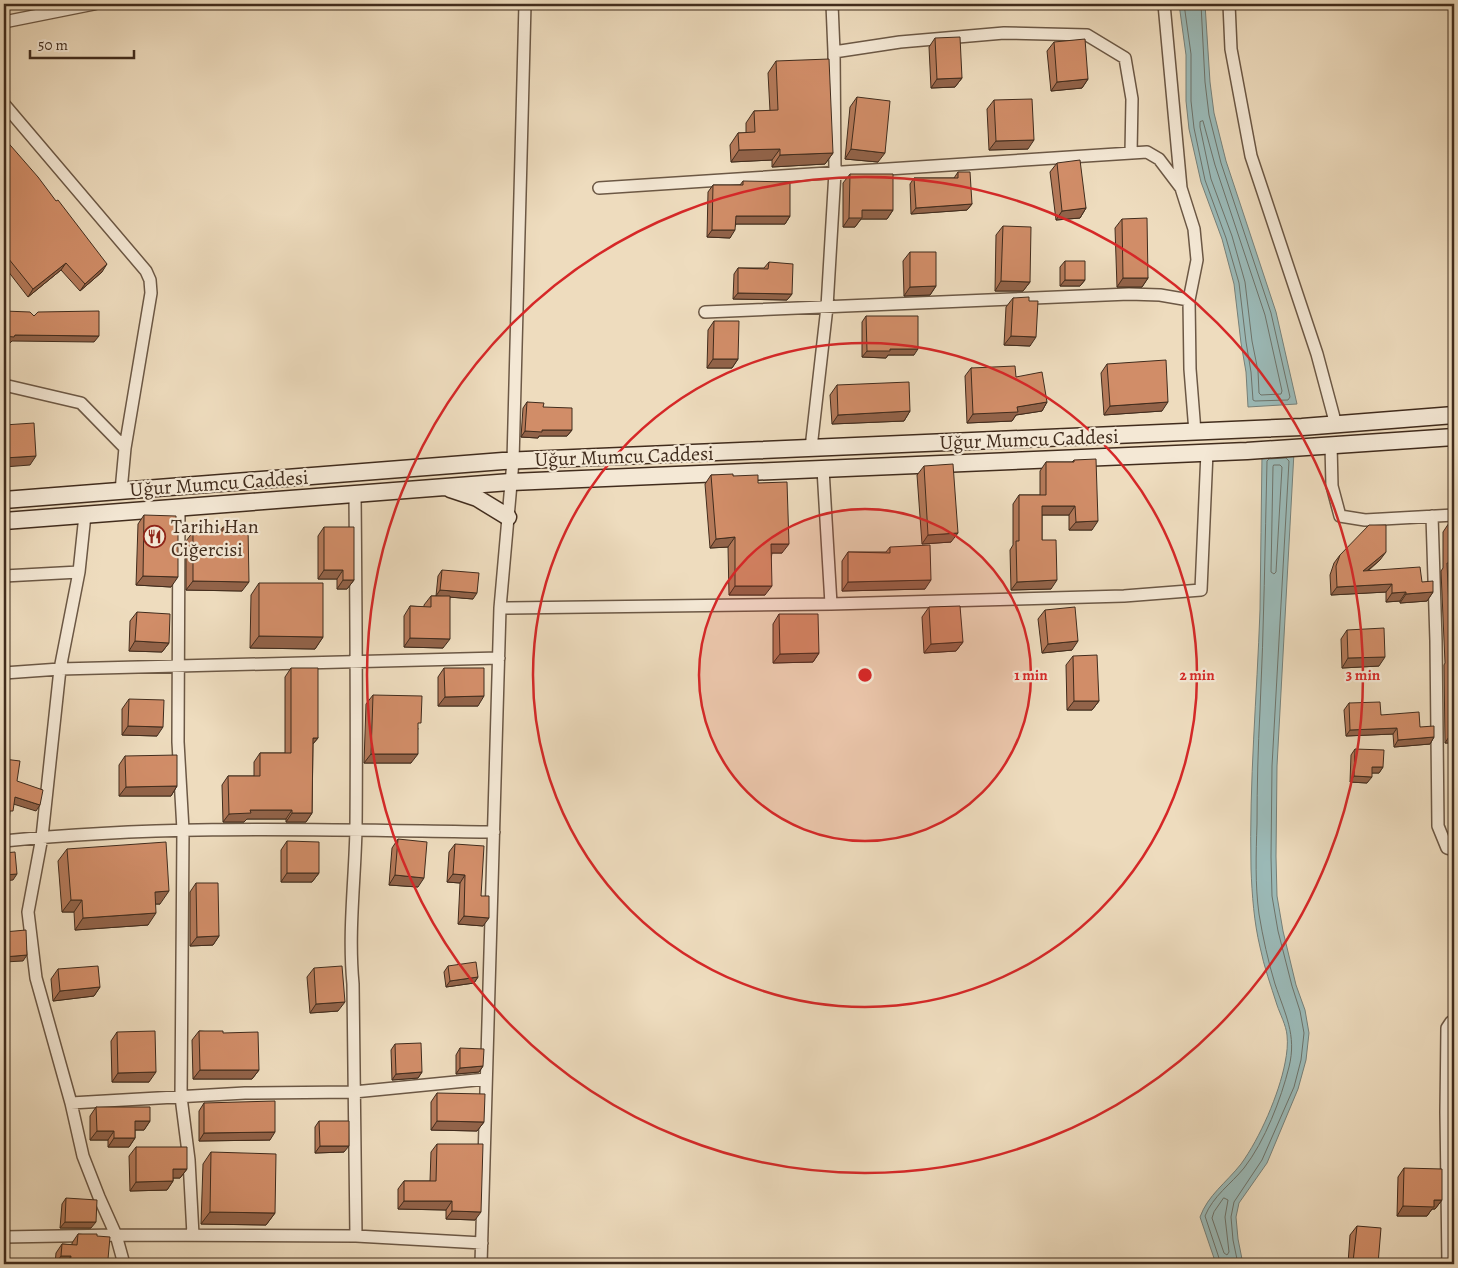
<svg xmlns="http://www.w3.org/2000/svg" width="1458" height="1268" viewBox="0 0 1458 1268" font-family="Alegreya,serif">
  <rect width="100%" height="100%" fill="#eedcbe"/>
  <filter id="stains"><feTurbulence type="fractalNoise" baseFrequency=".004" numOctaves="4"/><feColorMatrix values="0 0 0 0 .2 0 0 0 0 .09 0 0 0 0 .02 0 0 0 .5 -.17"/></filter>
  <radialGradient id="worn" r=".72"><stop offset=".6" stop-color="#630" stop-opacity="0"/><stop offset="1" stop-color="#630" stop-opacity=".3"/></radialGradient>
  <path fill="#9bbab8" stroke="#77817a" d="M1179,4h26l5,78 4,31 12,48 50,151 21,92 -49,3 -2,-35 -5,-29 -7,-59 -12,-45 -21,-57 -12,-53 -3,-28v-46z
    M1294,452l-17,314 -1,90 1,40 6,35 13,54 9,25 4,23 -3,27 -8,29 -31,74 -28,40 -3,14 2,22 5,25h-27l-16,-47c8,-22 26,-34 41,-53 19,-26 38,-70 44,-101 2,-10 3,-19 2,-28 -1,-10 -7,-21 -10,-30 -6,-19 -13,-38 -17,-58 -6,-25 -8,-52 -9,-78 -2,-87 6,-173 9,-259 1,-52 1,-103 2,-155z"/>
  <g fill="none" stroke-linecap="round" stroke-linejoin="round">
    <path stroke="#6e736a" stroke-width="1" d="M1184,4l7,50v47l3,27 11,52 21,58 13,45 7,59 5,30 2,28 2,1 33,-1 2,-3 -19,-84 -50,-150 -12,-48 -4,-33 -4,-78
      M1203,121l12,44 50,150 17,76 -1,3 -20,1 -2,-2 -1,-22 -6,-30 -7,-59 -13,-46 -21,-57 -11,-52v-5z
      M1274,465h6l2,2 -6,105 -2,2 -3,-2 2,-105z
      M1224,1198l4,2 -3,17 4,35 -2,3 -3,-2 -12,-35 2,-6z
      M1221,1264l-16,-48c8,-20 26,-32 39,-48 21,-27 37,-69 45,-101 8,-32 -4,-53 -14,-83 -7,-23 -12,-46 -16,-70 -4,-29 -3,-60 -2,-90 0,-38 1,-76 3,-114 4,-83 5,-166 7,-249l2,-2 17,-1 3,3 -17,305 -1,91 1,39 6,35 14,55 8,25 4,22 -3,27 -7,27 -32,73 -28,42 -3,15 2,23 5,24"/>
    <defs>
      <path id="street" d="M1164,4l17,184
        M1229,4l2,45 20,107 66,198 19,71
        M4,22l90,-18
        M834,52l66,-10 104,-9 83,2 38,23 7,41 -1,54
        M4,104l142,167 4,9 1,13 -26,155 -4,43
        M599,188l548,-36 12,7 22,29 13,41 3,31 -8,40 1,69 5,63
        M705,312l424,-18 31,1 29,5
        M4,385l77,18 44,45
        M1331,445l1,41 8,30 25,4 89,-5
        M811,448l16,-141 8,-135 -1,-120 -2,-48
        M823,469l8,135
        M355,494c1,111 2,223 1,334 -1,52 -8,104 -3,156l3,252
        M179,507l-1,235 5,88 -2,267 8,63 4,75
        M85,515l-6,57 -19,97 -18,168 -14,75 8,66 35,125 12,53 16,41 17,38 8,29
        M1432,516l4,125 2,185 9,22 7,2
        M4,576l75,-4
        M500,608l331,-4 293,-8 77,-6 6,-138
        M4,673l56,-4 439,-11
        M4,841c162,-17 327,-11 490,-9
        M71,1103l174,-10 109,-1 132,-13
        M4,1237l112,-2 240,1 126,7
        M481,1264l19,-656 13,-147 12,-457
        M1448,1264l-2,-152 1,-84 4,-6 3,-2"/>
      <path id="secondary" d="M450,489l27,9 31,19
        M4,500l499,-39 799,-34 152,-12
        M4,521l507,-39 736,-31 207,-14"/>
    </defs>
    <use href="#street" stroke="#6c5845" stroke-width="14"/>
    <use href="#secondary" stroke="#412c1d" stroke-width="19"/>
    <use href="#street" stroke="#f4e8d5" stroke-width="11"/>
    <use href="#secondary" stroke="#f4e8d5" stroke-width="16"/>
  </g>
  <path fill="#b47959" stroke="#412c1d" d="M935,38l27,40 -7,9 -24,1 -2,-41z
    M1054,42l34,37 -6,9 -31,3 -4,-40z
    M776,61l57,92 -8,11 -53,3v-7l-41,2 -1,-17 8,-12h8v-10l8,-12h16l-2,-38z
    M857,97l21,65 -33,-3 5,-52z
    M994,100l34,49 -39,1 -2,-41z
    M4,138l98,134 -22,19 -19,-21 -33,27 -24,-31z
    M1057,163l29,45 -6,10 -24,2 -6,-48z
    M958,172l14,32 -5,6 -56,4 -1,-30 4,-6h40z
    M850,174l43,36 -6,9h-26l-6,8h-12v-44z
    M743,181l47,35 -5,8h-49l-6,14 -23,-1 1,-45 5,-7h27z
    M1122,219l26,59 -6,9h-25l-2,-59z
    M1003,226l27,56 -7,9h-28l1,-56z
    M910,252l26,34 -6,9 -26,1 -1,-35z
    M1065,261l20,19 -5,6h-20v-19z
    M769,262l23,32 -5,6 -54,-1 1,-25 4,-6h26z
    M1013,298l16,3 1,45 -26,-1 2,-38z
    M866,316l48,39h-26l-2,3 -24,-1v-35z
    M714,321l24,38 -6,9h-25l1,-38z
    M1107,364l55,47 -58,4 -3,-42z
    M971,368l45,9 31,25 -5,9 -26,4 -4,6 -45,2 -2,-47z
    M837,385l73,26 -6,10 -72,3 -2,-29z
    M527,402l16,5 29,23 -5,6h-28l-1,2 -17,-1 2,-29z
    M1074,460l18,70h-23v-15h-27v25l9,49 -40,1 -1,-40 3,-5v-41l6,-9h21v-24l6,-9h26z
    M924,466l27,76 -29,2 -5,-69z
    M711,475l22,1 25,7 24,70h-10l-7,42h-36l-1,-48 -18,1 -5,-64z
    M144,515l27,72 -35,-2 2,-61z
    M1449,523h5v220h-9l-1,-78 1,-2 -4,-92 2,-3v-36z
    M223,527l19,64 -56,-1v-49l7,-9 27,-1z
    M324,527l30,53 -7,9h-10v-10h-19v-43z
    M890,547l35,42 -83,2v-30l6,-9h38z
    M1340,555l40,5 -12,11 54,11 11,10 -6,9 -27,2v-2l-14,1v-10l-55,3 -1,-20 4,-12z
    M442,570l31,29 -23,-2 -7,51 -39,-1v-31l6,-10 14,1v-2l7,-9h5l2,-20z
    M259,583l64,54 -8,12 -65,-1 1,-53z
    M929,607l34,35 -7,9 -32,2 -2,-36z
    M1045,610l27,40 -30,3 -4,-34z
    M137,612l32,31 -7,9 -33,-1 1,-30z
    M779,614l40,39 -6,9 -40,1v-39z
    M1347,630l32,36 -37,2 -1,-29z
    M1073,656l26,45 -7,9h-25l-1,-45z
    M291,668l27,70 -5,6 -1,69 -6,9h-20v-3h-39l-3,3h-21l-1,-37 6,-9h26v-14l6,-9h25v-76z
    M444,668l34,38h-40v-29z
    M373,695l45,33 -7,35h-47l2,-59z
    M129,699l28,37 -35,-1v-26z
    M1349,703l32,12 39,12 14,10 -4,7 -36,3 -1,-13 -47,2 -2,-26z
    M1355,749l28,18 -4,6h-7l-5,10 -17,-1 1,-27z
    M125,756l52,30 -6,10h-52v-31z
    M1454,789v48h-2l-1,-44z
    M398,839l20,48 -29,-2 3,-37z
    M287,841l32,32 -7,9h-31v-32z
    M455,844l26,52 2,30 -25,-2 2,-41 -13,-1 2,-30z
    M67,849l93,55h-5l-7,21 -73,5 -1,-18h-12l-4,-51z
    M196,883l23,53 -6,9 -23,1v-54z
    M448,966l30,11 -4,6 -28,4 -2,-15z
    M314,968l24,43 -28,2 -3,-36z
    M58,969l42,18 -6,9 -41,5 -2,-22z
    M199,1031l24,2 36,37 -7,9h-59l-1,-39z
    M117,1032l32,50h-37l-1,-41z
    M395,1044l27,28 -4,6 -26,2 -1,-30z
    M460,1048l23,18 -4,6 -23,2v-19z
    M437,1093l47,29 -7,9 -46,-1v-28z
    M204,1103l66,37 -71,1v-30z
    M96,1107l54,14 -6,9h-9v8l-6,9h-21v-7h-18v-24z
    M319,1121l25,31 -29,1v-26z
    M437,1144l38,76 -29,-1v-9l-48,-1v-20l6,-8h26l1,-29z
    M136,1147l51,22 -7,9h-7v3l-6,9 -37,1 -1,-35z
    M211,1152l64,61 -9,12 -65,-1 2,-60z
    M1404,1168l38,32 -7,9h-3l-5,7h-30l1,-39z
    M66,1198l25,30h-31l2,-24z
    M1357,1226l20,38h-29l2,-29z
    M78,1234l19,2 11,23 12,5h-65l1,-11 6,-9 10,1v-2z"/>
  <path fill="#926349" stroke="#412c1d" d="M962,78l-7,9 -24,1 6,-9z
    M1088,79l-6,9 -31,3 6,-9z
    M1034,140l-6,9 -39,1 7,-9z
    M780,149l-8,11 -41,2 8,-12z
    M851,149l34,4 -7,9 -33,-3z
    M833,153l-8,11 -53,3 8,-12z
    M972,204l-5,6 -56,4 5,-6z
    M1086,208l-6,10 -24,2 6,-9z
    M862,210h31l-6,9h-26l-6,8h-12l6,-9z
    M736,216h54l-5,8h-54z
    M712,230h23l-5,8 -23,-1z
    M66,263l-5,7 -33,27 5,-8z
    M107,264l-5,8 -22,19 5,-7z
    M1123,278h25l-6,9h-25z
    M1065,280h20l-5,6h-20z
    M1001,281l29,1 -7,9h-28z
    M936,286l-6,9 -26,1 6,-9z
    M738,293l54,1 -5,6 -54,-1z
    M15,335l84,1 -5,6 -82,-1 -2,2h-6v-7z
    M1011,336l25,1 -6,9 -26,-1z
    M890,349h28l-4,6h-26l-2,3 -24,-1 5,-6z
    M713,359h25l-6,9h-25z
    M1047,402l-5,9 -26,4 -4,6 -45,2 6,-9z
    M1168,402l-6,9 -58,4 6,-9z
    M910,411l-6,10 -72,3 6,-9z
    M542,430h30l-5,6h-28l-1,2 -17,-1 4,-6z
    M36,456l-6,9 -26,2v-9z
    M1042,506h33l-6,9h-34z
    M1098,521l-6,9h-23l7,-8z
    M958,533l-7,9 -29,2 6,-9z
    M735,537l-7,10 -18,1 6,-9z
    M771,544h18l-7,9h-17z
    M1386,552l-6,8 -23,19 6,-8z
    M324,570h19l-6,9h-19z
    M143,576l35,1 -7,10 -35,-2z
    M343,580h11l-7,9h-10z
    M931,580l-6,9 -83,2 6,-9z
    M1057,580l-6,9 -40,1 6,-8z
    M193,581l56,1 -7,9 -56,-1z
    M1392,584l-6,8 -55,3 6,-8z
    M735,586h37l-7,9h-36z
    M440,590l37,3 -4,6 -37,-3z
    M1406,592l-6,9 -14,1 6,-9z
    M1433,592l-6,9 -27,2 6,-9z
    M259,636l64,1 -8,12 -65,-1z
    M410,638l40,1 -7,9 -39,-1z
    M135,641l34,2 -7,9 -33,-1z
    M1078,641l-6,9 -30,3 6,-9z
    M963,642l-7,9 -32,2 7,-9z
    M819,653l-6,9 -40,1 7,-9z
    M1385,657l-6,9 -37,2 6,-10z
    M484,696l-6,10h-40l7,-9z
    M1074,701h25l-7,9h-25z
    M128,726l35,1 -6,9 -35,-1z
    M1397,728l-4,6 -47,2 4,-6z
    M1450,735h4v8h-9z
    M1434,737l-4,7 -36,3 4,-7z
    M313,738h5l-7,8z
    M371,754h47l-7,9h-47z
    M1372,767h11l-4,6h-12z
    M1354,776l18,1 -5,6 -17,-1z
    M177,786l-6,10h-52l7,-9z
    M15,797l25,8 -4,6 -26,-8z
    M250,810h42l-6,9h-39l-3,3h-21l6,-8z
    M292,813h20l-6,9h-20z
    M4,823h5l-5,6z
    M287,873h32l-7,9h-31z
    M17,874l-4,6 -9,1v-6z
    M453,874l12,1 -5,8 -13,-1z
    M395,875l29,3 -6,9 -29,-2z
    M169,891l-9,13h-14l9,-12z
    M71,900h11l-8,12h-12z
    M156,913l-8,12 -73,5 8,-12z
    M464,916l25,2 -6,8 -25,-2z
    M219,936l-6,9 -23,1 7,-9z
    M27,955l-4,6 -19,1v-5z
    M478,977l-4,6 -28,4 4,-6z
    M100,987l-6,9 -41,5 7,-10z
    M345,1002l-7,9 -28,2 6,-9z
    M483,1066l-4,6 -23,2 4,-6z
    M200,1070h59l-7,9h-59z
    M156,1072l-7,10h-37l6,-9z
    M422,1072l-4,6 -26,2 4,-6z
    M135,1121h15l-6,9h-15z
    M437,1121l47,1 -7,9 -46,-1z
    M97,1131h17l-6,9h-18z
    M275,1132l-5,8 -71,1 5,-8z
    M114,1138h21l-6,9h-21z
    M320,1146h29l-5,6 -29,1z
    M173,1169h14l-7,9h-13z
    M173,1181l-6,9 -37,1 6,-9z
    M1434,1200h8l-7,9h-3l-5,7h-30l6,-10z
    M404,1201h48l-6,9 -48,-1z
    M452,1211l29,1 -6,8 -29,-1z
    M210,1212l65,1 -9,12 -65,-1z
    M65,1222h31l-5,6h-31z
    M61,1256h10l-5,8h-11z
    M1353,1262l25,2h-26z"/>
  <path fill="#d18d68" stroke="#412c1d" d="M960,37l2,41 -25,1 -2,-41z
    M1085,39l3,40 -31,3 -3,-40z
    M829,59l4,94 -53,2v-6l-41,1 -1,-17 17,-1 -1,-21 24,-1 -2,-49z
    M857,97l33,4 -5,52 -34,-4z
    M1032,99l2,41 -38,1 -2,-41z
    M4,138l34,39 18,24 2,-1 49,64 -22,20 -19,-21 -33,26 -29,-36z
    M1080,160l6,48 -24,3 -5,-48z
    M958,172h12l2,32 -56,4 -2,-30h44z
    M850,174h43v36h-31v8h-13z
    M743,181l47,1v34h-54l-1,14h-23l1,-45h30z
    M1147,218l1,60h-25l-1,-59z
    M1003,226l28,1 -1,55 -29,-1z
    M910,252h26v34l-26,1z
    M1065,261h20v19h-20z
    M769,262l24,2 -1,30 -54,-1v-25l30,1z
    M1029,297v4h9l-2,36 -25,-1 2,-38z
    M4,311l26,1 4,4 4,-4 61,-1v25l-84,-1 -1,2 -10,-1z
    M866,316h52v33h-28v2h-23z
    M714,321h25l-1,38h-25z
    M1166,360l2,42 -58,4 -3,-42z
    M1015,366l1,11 26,-5 5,30 -30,5 1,5 -45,2 -2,-46z
    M909,382l1,29 -72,4 -1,-30z
    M527,402l17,1 -1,4 29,1v22h-30v2l-17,-1z
    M34,423l2,33 -32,2v-33z
    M1096,459l2,62 -22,1 -1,-16h-33v34h14l1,40 -40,2 -1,-41h3v-46h27v-33h28v-2z
    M953,464l5,69 -30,2 -4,-69z
    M733,474v2l25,-1v8l29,-1 2,62h-18l1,42h-37v-49l-19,2 -5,-64z
    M144,515l32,1v16h2v45l-35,-1z
    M1449,523h5v212h-4v-79l1,-1 -4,-92h2z
    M1369,525h17v27l-23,19 57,-4 2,15 11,-1v11l-27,2v-2l-14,1v-9l-55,3 -1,-21 4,-11z
    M223,527h25l1,55 -56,-1v-49l30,-1z
    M324,527h30v53h-11v-10h-19z
    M930,545l1,35 -83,2v-30l42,1v-6z
    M442,570l37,3 -2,20 -37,-3z
    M259,583h64v54l-64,-1z
    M431,596h19v43l-40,-1v-32l21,1z
    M960,606l3,36 -32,2 -2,-37z
    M1075,607l3,34 -30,3 -3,-34z
    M137,612l33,2 -1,29 -34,-2z
    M779,614h39l1,39 -39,1z
    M4,624l3,25h-3z
    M1384,628l1,29 -37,1 -1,-28z
    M1097,655l2,46h-25l-1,-45z
    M291,668h27v70h-5l-1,75h-20v-3h-42l1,3 -22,1 -1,-38h32v-23h31z
    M444,668h40v28l-39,1z
    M373,695l49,1 -1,27h-3v31h-47z
    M129,699l35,1 -1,27 -35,-1z
    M1380,702l1,13 38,-3 1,15 14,-1v11l-36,3 -1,-12 -47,2 -1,-27z
    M1355,749l29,1 -1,17h-11v10l-18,-1z
    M177,755v31l-51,1 -1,-31z
    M4,759l16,2 -3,20 26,9 -3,15 -25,-8 -2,14h-3l-1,12h-5z
    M398,839l29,3 -3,36 -29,-3z
    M287,841l32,1v31h-32z
    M166,842l3,49 -14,1 1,21 -73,5 -1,-18h-11l-4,-51z
    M455,844l29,2 -3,50h8v22l-25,-2 1,-41 -12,-1z
    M15,852l2,22 -13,1v-22z
    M196,883h22l1,53 -22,1z
    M26,930l1,25 -23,2v-25z
    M476,962l2,15 -28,4 -2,-15z
    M98,966l2,21 -40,4 -2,-22z
    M342,966l3,36 -29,2 -2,-36z
    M155,1031l1,41 -38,1 -1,-41z
    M199,1031h24v2l35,-1 1,38h-59z
    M421,1043l1,29 -26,2 -1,-30z
    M460,1048l24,1 -1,17 -23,2z
    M437,1093l48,1 -1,28 -47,-1z
    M275,1101v31l-71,1v-30z
    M96,1107h54v14h-15v17h-21v-7h-17z
    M319,1121h30v25h-29z
    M437,1144h46l-2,68 -29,-1v-10h-48v-20h32z
    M136,1147h51v22h-14v12l-37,1z
    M211,1152l65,2 -1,59 -65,-1z
    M1404,1168l38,1v31h-8v7l-31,-1z
    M66,1198l31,2 -1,22h-31z
    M1357,1226l24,2 -3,36 -25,-2z
    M78,1234h19v2l13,1 -2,22 12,2v3h-50l1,-8h-10l1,-12 15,1z"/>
  <circle cx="865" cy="675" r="166" fill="#d62828" fill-opacity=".12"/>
  <g fill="none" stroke="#d62828" stroke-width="2.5">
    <circle cx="865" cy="675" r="166"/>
    <circle cx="865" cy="675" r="332"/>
    <circle cx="865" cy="675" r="498"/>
  </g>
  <defs>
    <symbol id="restaurant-ring" viewBox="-11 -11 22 22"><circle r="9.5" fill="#f4e8d5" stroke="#8f2418" stroke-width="1.5"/><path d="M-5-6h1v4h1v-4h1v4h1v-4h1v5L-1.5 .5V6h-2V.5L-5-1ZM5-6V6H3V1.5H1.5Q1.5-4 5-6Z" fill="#8f2418"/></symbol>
  </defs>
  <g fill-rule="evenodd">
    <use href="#restaurant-ring" x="142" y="524" width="25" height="25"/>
  </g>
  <g text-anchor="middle" stroke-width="4.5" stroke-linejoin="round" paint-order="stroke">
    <g font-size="20" fill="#412c1d" stroke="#f4e8d5">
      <text transform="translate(1029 439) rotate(-2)" y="7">Uğur Mumcu Caddesi</text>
      <text transform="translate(624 456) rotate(-2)" y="7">Uğur Mumcu Caddesi</text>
      <text transform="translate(219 483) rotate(-4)" y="7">Uğur Mumcu Caddesi</text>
    </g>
    <g font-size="20" fill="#412c1d" stroke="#f4e8d5" text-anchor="start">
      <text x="171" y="533">Tarihi Han<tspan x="171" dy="23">Ciğercisi</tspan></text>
    </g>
  </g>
  <circle cx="865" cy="675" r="8" fill="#d62828" stroke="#f4e8d5" stroke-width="2.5"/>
  <g font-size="15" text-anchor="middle" font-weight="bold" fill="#d62828" stroke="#f4e8d5" stroke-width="4.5" stroke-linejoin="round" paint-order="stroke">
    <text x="1031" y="680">1 min</text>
    <text x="1197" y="680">2 min</text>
    <text x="1363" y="680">3 min</text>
  </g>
  <rect width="1458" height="1268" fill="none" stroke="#eedcbe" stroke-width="20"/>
  <rect x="5" y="5" width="1448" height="1258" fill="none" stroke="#412c1d" stroke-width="2.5"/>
  <rect x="10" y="10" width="1438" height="1248" fill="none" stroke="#412c1d"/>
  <path d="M30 50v8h104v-8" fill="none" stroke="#412c1d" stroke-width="2.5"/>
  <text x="38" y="50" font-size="15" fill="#412c1d" stroke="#f4e8d5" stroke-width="4" paint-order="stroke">50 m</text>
  <rect width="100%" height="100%" filter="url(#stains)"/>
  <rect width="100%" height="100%" fill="url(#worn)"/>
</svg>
